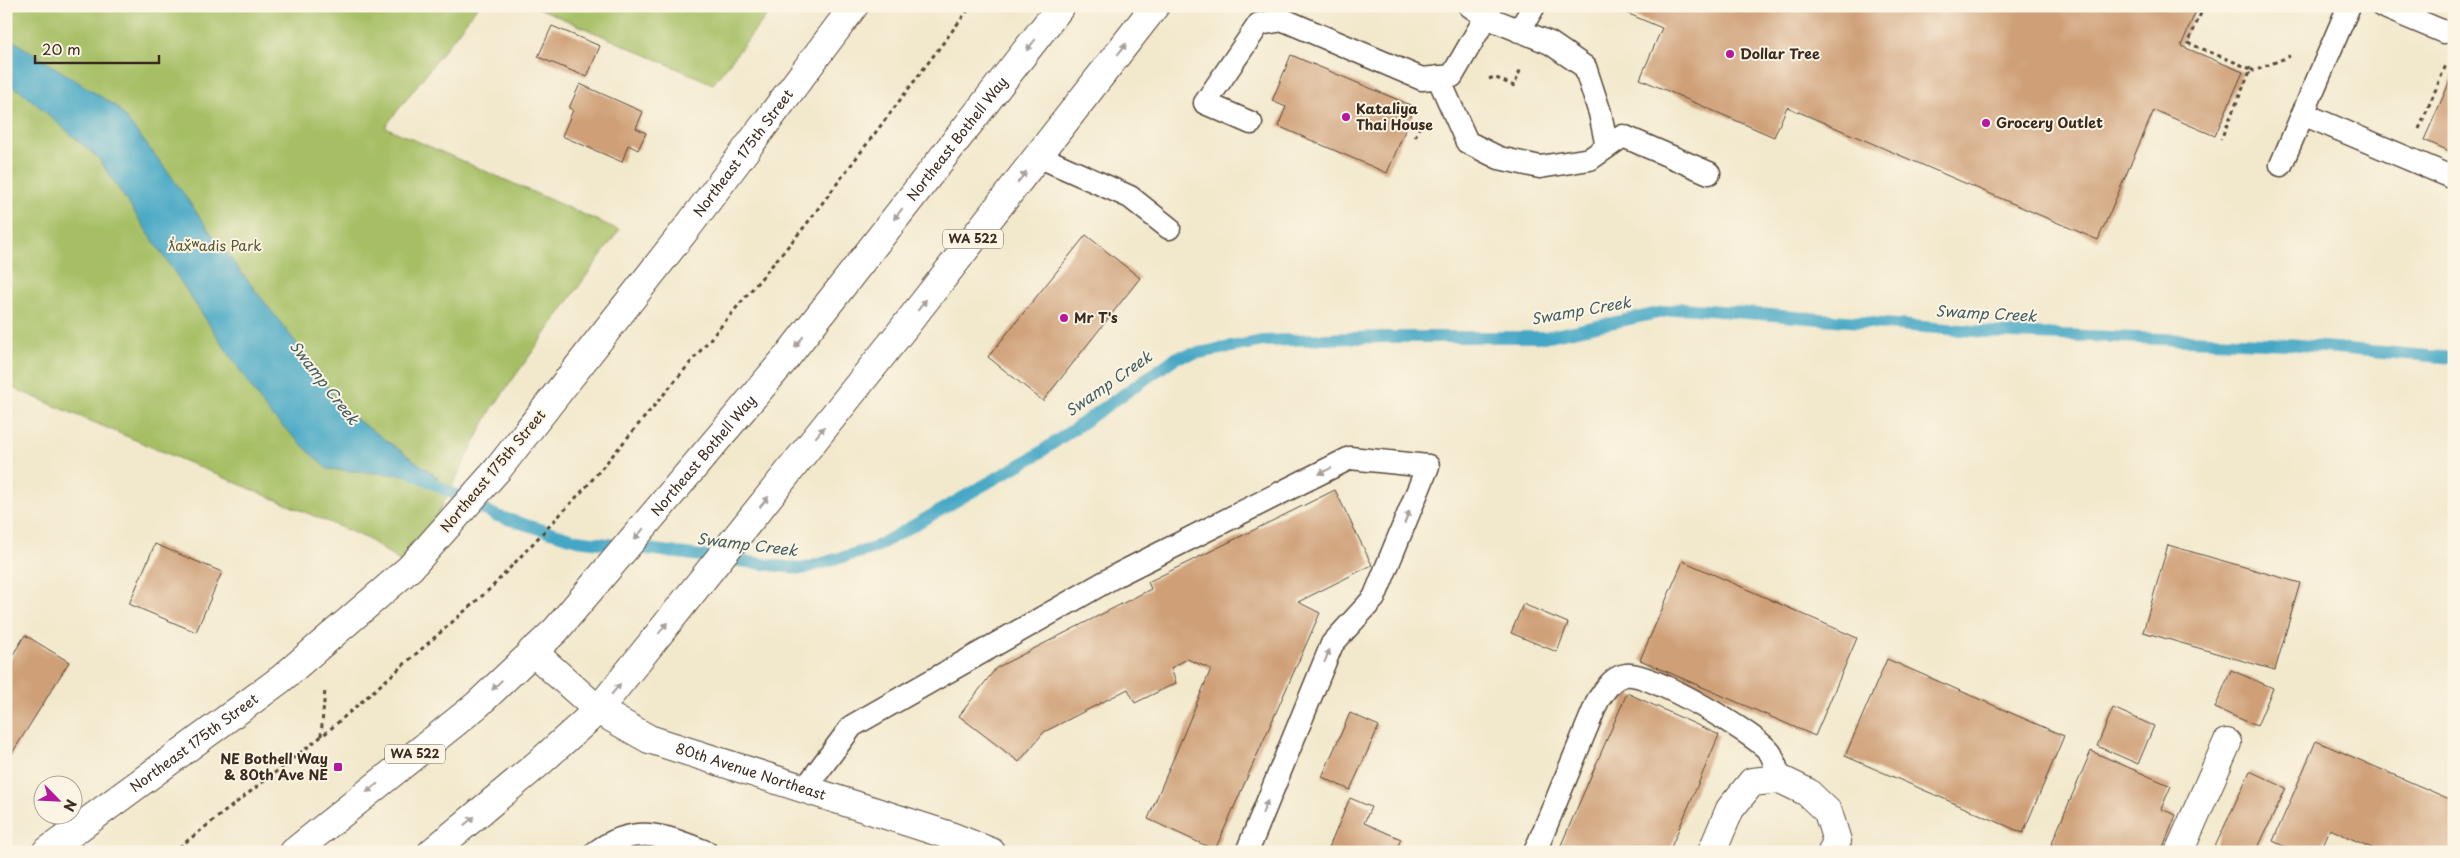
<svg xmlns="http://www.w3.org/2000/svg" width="2460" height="858" viewBox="0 0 2460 858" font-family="'Playpen Sans',sans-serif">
  <rect width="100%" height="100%" fill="#fcf5e5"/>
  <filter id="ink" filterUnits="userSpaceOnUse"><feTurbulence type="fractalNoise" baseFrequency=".02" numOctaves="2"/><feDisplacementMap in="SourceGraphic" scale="10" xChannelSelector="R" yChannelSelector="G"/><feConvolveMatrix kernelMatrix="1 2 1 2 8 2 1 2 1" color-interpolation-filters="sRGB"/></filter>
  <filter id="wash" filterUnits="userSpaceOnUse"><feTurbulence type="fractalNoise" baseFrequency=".0096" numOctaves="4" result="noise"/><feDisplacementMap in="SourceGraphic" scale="20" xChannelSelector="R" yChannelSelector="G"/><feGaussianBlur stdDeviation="1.12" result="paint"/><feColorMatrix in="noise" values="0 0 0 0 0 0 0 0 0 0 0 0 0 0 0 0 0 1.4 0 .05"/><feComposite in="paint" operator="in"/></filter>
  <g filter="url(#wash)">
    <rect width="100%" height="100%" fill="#f2e9cd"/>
    <path fill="#a6bf65" stroke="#707442" d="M6,6h472l-93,121 234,103 -128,180 -81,158 -44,-30 -360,-153z
      M534,6h240l-61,78z"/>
    <path fill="#45a7c5" stroke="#406872" d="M6,36l111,71 52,66 44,63 99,127 30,46 97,69 -112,-9 -60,-58 -169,-253 -76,-66 -16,-9z"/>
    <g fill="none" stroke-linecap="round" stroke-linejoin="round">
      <path stroke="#45a7c5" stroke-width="12" d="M405,469l92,47 80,24 225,29 72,-21 161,-92 142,-99 86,-16 121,-4h161l137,-29 305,24 301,12 166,14"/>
    </g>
    <g id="blocks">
      <path fill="#cfa078" d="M1610,6h588l-17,40 62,26 -28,64 -61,-26 -56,130 -311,-133 -13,30 -134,-58 22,-51z
        M552,26l48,20 -13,31 -49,-20z
        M1291,55l124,52 -28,66 -109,-47 8,-19 -14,-6z
        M2454,72v81l-30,-13z
        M580,84l63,28 -7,16 10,5 -8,17 -10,-5 -6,17 -60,-26 11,-26 -4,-2z
        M1086,235l54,43 -97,123 -55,-44z
        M1335,490l37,75 -74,37 22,11 -105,237 -67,-31 63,-150 -24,-10 -16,9 5,15 -41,20 -7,-14 -84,43 -25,30 -60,-46 37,-48 155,-79 -3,-7z
        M155,544l67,28 -26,60 -67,-28z
        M2168,545l132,38 -25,87 -132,-38z
        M1683,561l174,77 -42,98 -175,-76z
        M1523,604l45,19 -11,29 -46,-19z
        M25,635l44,27 -63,101v-97z
        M1887,659l177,77 -41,97 -178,-77z
        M2231,670l42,18 -16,38 -42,-18z
        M1627,693l92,42 -50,117h-111z
        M2113,708l41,18 -16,38 -41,-18z
        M1350,713l29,13 -29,64 -28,-13z
        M2316,741l138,60v51h-73l-51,-23 -10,23h-24l-23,-11z
        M2091,751l80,35 -10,23 15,6 -15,37 -11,-4 -2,4h-100z
        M2250,771l36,17 -30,64h-40l-3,-1z
        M1350,798l21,9 -7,16 37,16 -6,13h-68z"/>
    </g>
  </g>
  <g filter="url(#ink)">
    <use href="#blocks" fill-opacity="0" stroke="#564738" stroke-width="1"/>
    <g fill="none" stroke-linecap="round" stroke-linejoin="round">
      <defs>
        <path id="lane" d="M1470,6l16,11 64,26 35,24 15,46 7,34
          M2382,6l62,26
          M1519,31l15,-25
          M1438,77l29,65 32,16 41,9 50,-8 33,-23 86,37
          M2303,114l151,64
          M1251,123l-46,-20 54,-79 25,-4 138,59 30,-3 34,-59
          M1038,156l92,41 39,31
          M2281,165l68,-159
          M804,790l48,-64 267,-152 231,-116 78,8 -54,132 -42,46 -85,208
          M596,852c40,-29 69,-16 110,0
          M1535,852l63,-152c8,-11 14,-23 28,-25 22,-4 133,60 145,79 4,8 6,18 9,25"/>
        <g id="street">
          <path id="s1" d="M46,852l235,-173 129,-111 88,-99"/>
          <path d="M1712,852l18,-43 22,-27 28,-3 27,13 21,20 9,29 -5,11"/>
          <path d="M2179,852l48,-109"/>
        </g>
        <g id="secondary">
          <path id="s2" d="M498,469l192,-245 164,-218"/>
          <path id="s3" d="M532,651l66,59 51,29 299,96 43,17"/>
        </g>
        <g id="primary">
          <path id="s4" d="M294,852l183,-147 79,-75 230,-272 275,-352"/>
          <path d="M432,852l107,-89 59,-53 301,-376 256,-328"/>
        </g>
      </defs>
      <use href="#lane" stroke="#564738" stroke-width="25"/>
      <use href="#street" stroke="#564738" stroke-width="30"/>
      <use href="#secondary" stroke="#564738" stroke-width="30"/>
      <use href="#primary" stroke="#564738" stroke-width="30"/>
      <path stroke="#564738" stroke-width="3" stroke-dasharray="4 4" stroke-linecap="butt" d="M2204,6l-16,37 63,26 -30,70
        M2251,69l3,2 36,-15
        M1489,79l5,-2 20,9 7,-18
        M2419,129l27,-64
        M1415,137l6,-13
        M321,736l4,-46
        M173,852l154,-120 164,-144 95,-101 219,-261 166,-220"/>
      <use href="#lane" stroke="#fff" stroke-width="22"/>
      <use href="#street" stroke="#fff" stroke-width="28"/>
      <use href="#secondary" stroke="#fff" stroke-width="28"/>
      <use href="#primary" stroke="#fff" stroke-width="28"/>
    </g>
    <defs><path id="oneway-solid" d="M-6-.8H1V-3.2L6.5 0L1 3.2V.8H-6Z" transform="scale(1.25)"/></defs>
    <g fill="#a79f9a">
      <use href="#oneway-solid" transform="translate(1031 45) rotate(128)"/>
      <use href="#oneway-solid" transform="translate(1122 49) rotate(-52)"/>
      <use href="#oneway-solid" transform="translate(1022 177) rotate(-52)"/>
      <use href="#oneway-solid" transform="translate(898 214) rotate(128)"/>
      <use href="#oneway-solid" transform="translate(922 305) rotate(-52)"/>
      <use href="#oneway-solid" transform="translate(799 342) rotate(128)"/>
      <use href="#oneway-solid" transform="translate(820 432) rotate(-51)"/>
      <use href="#oneway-solid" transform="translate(1325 471) rotate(153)"/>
      <use href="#oneway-solid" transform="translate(764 502) rotate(-51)"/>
      <use href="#oneway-solid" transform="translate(1407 517) rotate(-68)"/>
      <use href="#oneway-solid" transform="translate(639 534) rotate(130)"/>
      <use href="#oneway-solid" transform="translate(663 628) rotate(-53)"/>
      <use href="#oneway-solid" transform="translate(1327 656) rotate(-68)"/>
      <use href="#oneway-solid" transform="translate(497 685) rotate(135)"/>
      <use href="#oneway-solid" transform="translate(616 689) rotate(-50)"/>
      <use href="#oneway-solid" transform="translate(372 788) rotate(142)"/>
      <use href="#oneway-solid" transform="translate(1265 807) rotate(-68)"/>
      <use href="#oneway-solid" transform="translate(469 821) rotate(-40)"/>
    </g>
  </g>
  <g fill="#b5179e" stroke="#fcf5e5" stroke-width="2">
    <circle cx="1730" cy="54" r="5"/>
    <circle cx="1346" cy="117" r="5"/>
    <circle cx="1986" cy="123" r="5"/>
    <circle cx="1064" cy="318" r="5"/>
    <rect x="333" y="762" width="10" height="10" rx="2.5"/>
  </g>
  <g text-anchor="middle" stroke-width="4" stroke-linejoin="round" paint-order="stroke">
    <g fill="#fcf5e5" stroke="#75675a" stroke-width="1">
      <rect x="943" y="229.5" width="60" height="19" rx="4"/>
      <rect x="385" y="744.5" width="60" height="19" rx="4"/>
    </g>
    <g font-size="12" font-weight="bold" fill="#3b2a1e">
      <text x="973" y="243">WA 522</text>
      <text x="415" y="758">WA 522</text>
    </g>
    <g font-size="14" font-weight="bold" fill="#3b2a1e" stroke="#fcf5e5" text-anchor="start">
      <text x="1740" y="59">Dollar Tree</text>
      <text x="1356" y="114">Kataliya<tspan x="1356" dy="16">Thai House</tspan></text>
      <text x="1996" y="128">Grocery Outlet</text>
      <text x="1074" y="323">Mr T's</text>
      <text x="328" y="764" text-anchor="end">NE Bothell Way<tspan x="328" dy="16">&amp; 80th Ave NE</tspan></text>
    </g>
    <g font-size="14" fill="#3b2a1e" stroke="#fcf5e5">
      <text dy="5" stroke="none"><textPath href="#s4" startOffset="978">Northeast Bothell Way</textPath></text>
      <text dy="5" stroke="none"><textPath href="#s2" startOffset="400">Northeast 175th Street</textPath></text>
      <text dy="5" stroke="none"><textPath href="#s4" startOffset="572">Northeast Bothell Way</textPath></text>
      <text transform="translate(493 471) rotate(-50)" y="5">Northeast 175th Street</text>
      <text dy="5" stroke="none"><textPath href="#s1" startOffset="184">Northeast 175th Street</textPath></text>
      <text dy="5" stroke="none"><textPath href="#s3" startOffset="254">80th Avenue Northeast</textPath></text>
    </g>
    <g font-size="14" fill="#5b5733" stroke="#fcf5e5">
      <text x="215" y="251">ƛ̕ax̌ʷadis Park</text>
    </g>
    <g font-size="15" font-style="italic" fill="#3f5c61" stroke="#fcf5e5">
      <text transform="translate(1581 311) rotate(-10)" y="5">Swamp Creek</text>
      <text transform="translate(1986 314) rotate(3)" y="5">Swamp Creek</text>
      <text transform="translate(324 383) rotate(52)" y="5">Swamp Creek</text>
      <text transform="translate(1109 384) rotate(-35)" y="5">Swamp Creek</text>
      <text transform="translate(747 545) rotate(7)" y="5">Swamp Creek</text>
    </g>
  </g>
  <rect width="2460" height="858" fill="none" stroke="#fcf5e5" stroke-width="25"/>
  <g transform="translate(58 800) rotate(114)"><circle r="24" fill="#fcf5e5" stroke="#afa495"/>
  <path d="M0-4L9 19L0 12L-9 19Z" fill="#b5179e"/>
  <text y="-8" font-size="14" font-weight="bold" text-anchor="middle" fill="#3b2a1e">N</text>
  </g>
  <path d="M35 55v8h124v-8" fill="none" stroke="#3b2a1e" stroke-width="2.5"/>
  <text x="42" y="55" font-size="15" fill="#3b2a1e" stroke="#fcf5e5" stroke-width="4" paint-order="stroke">20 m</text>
</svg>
